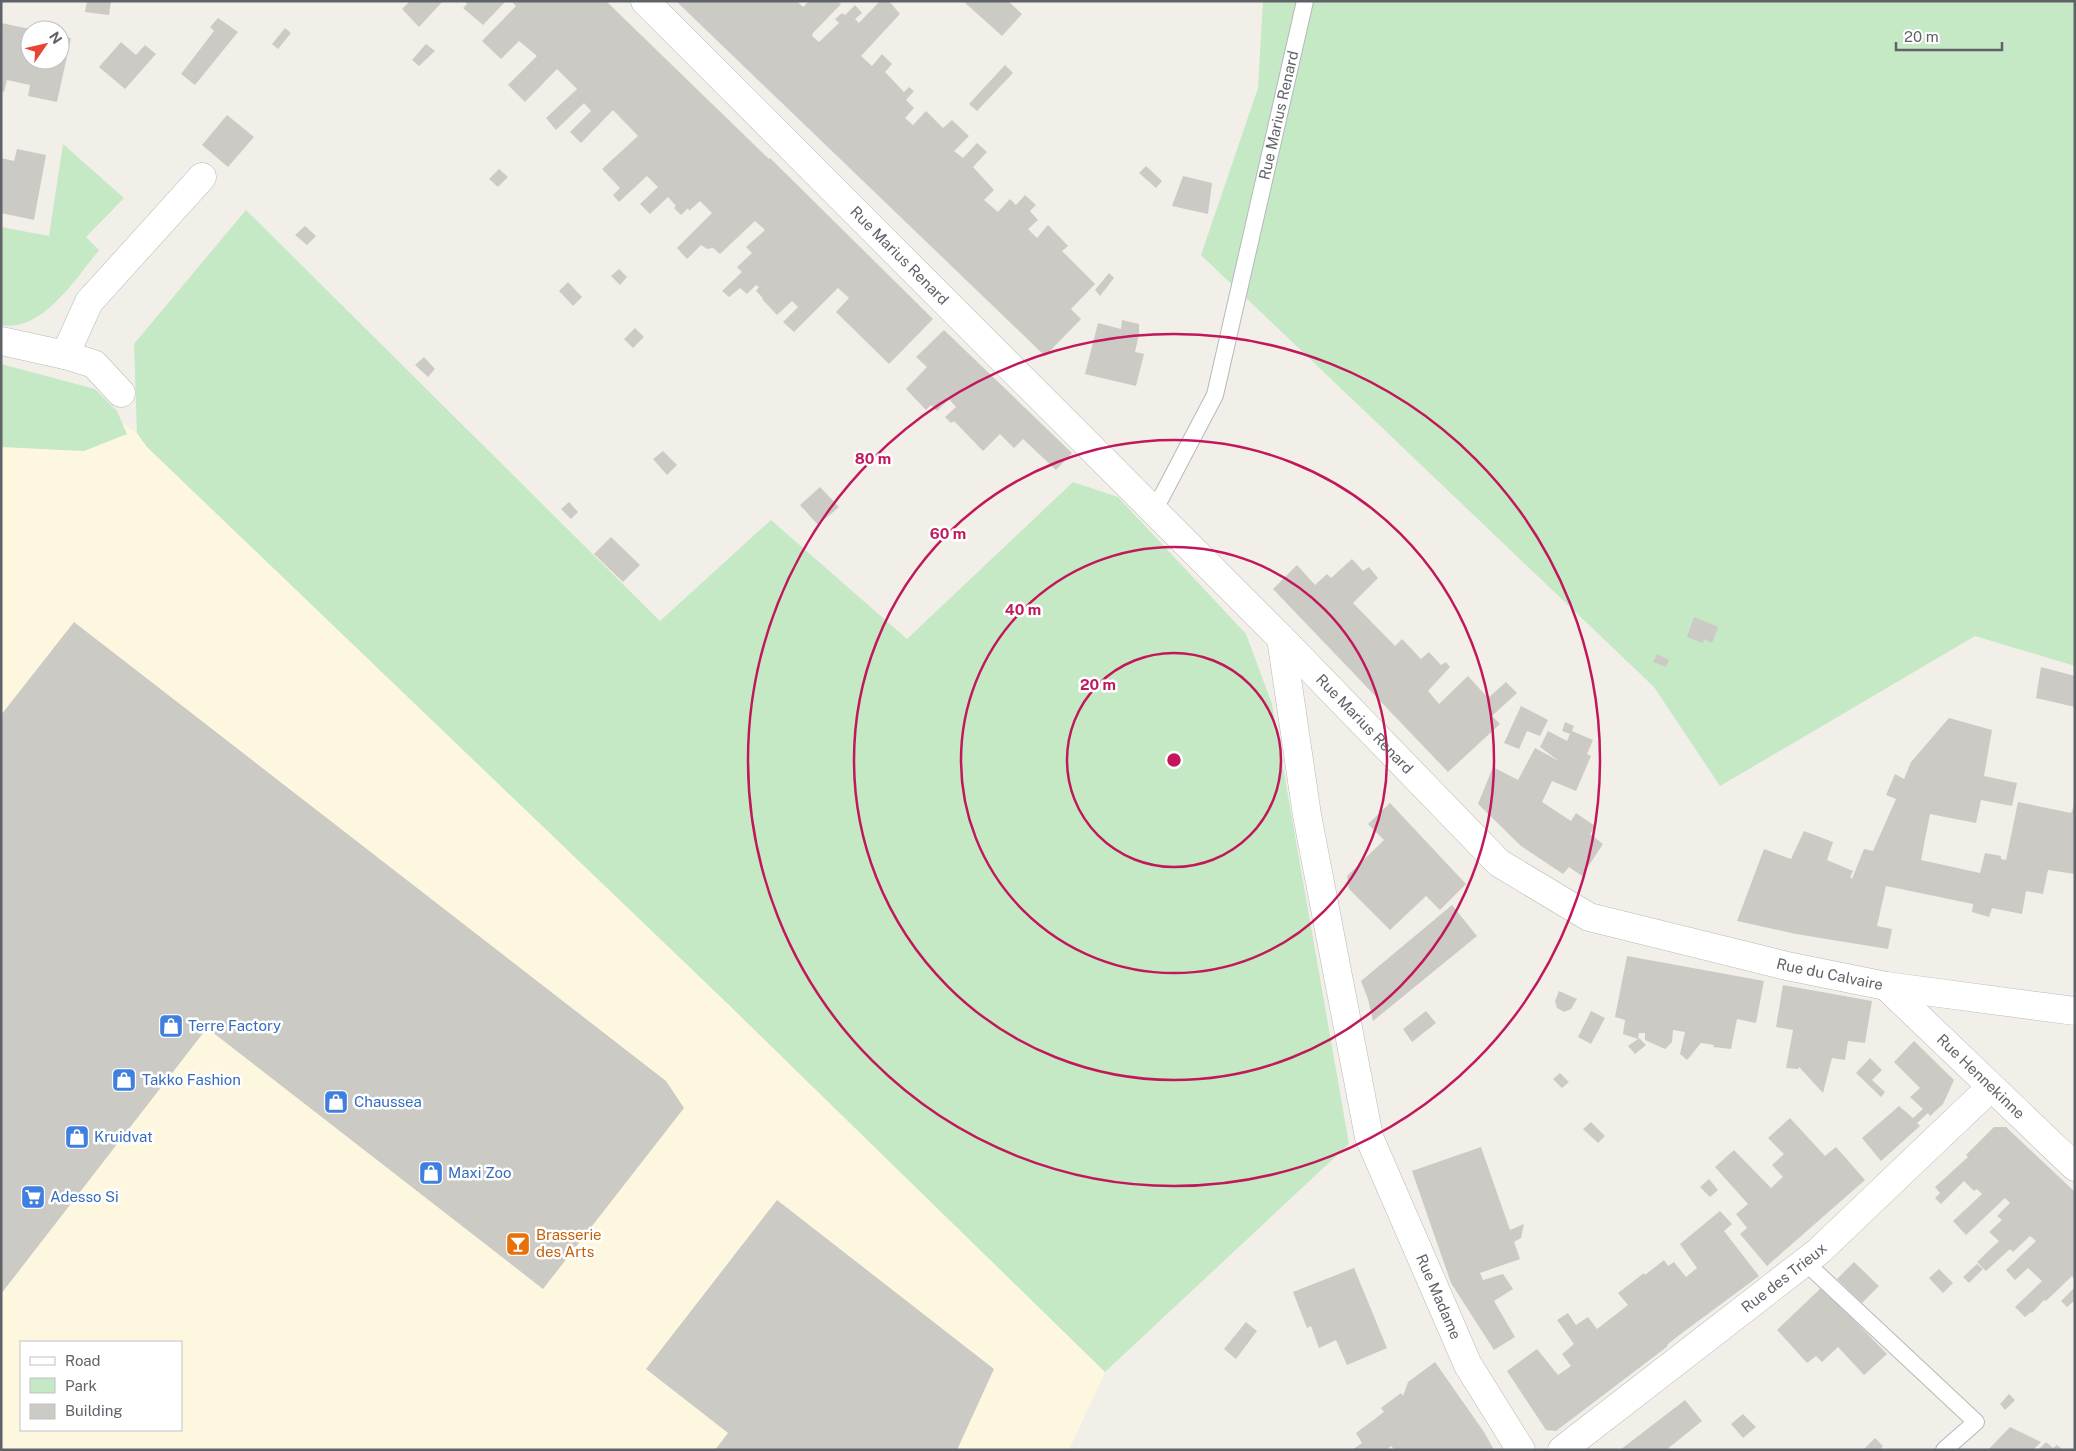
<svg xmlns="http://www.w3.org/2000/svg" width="2076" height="1451" viewBox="0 0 2076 1451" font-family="'Public Sans',sans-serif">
  <rect width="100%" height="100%" fill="#f1efe8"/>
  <path fill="#fef7e0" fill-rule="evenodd" d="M1,388l98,20 38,25 10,14 581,557 377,368 -36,78h-1068zM21,1342h160v88h-160z"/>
  <path fill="#c5e8c5" d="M1263,1h812v665l-100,-30 -255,150 -66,-99 -453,-432 57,-167z
    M63,144l61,54 -38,39 13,13c-22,27 -57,83 -98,75v-98l48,9z
    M246,210l414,411 111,-101 136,119 166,-157 45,15 128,137 26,70 77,440 -244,228 -377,-368 -581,-557 -10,-14 -3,-89z
    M1,364l94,25 22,22 10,23 -43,17 -83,-4z"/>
  <path fill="#cccac5" d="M87,1h24l-2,14 -24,-3z
    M410,1h33l-24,26 -17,-18z
    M465,1h41l-23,24 -20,-17 4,-4z
    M511,1h95l163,158 1,-1 163,161 -44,45 -53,-52 13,-14 -11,-10 -44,44 -11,-10 15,-15 -6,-6 -15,14 -15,-16 1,-1 -7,-7 3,-4 -3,-2 -9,9 -7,-6 -11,9 -7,-6 20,-19 -5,-5 15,-14 -6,-6 19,-17 -10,-9 -35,33 -7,-6 -6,1 -6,-4 -14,14 -10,-11 35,-35 -12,-12 -11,10 -1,-3 -7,7 -7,-7 2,-2 -8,-9 -18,17 -10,-10 18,-17 -11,-11 -28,26 -6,-7 7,-7 -18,-19 36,-33 -25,-26 -32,33 -11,-11 21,-21 -7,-8 -28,27 -10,-12 31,-29 -20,-20 -32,33 -17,-17 29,-29 -18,-15 -18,18 -19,-18 34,-35z
    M676,1h121l6,6 6,-6h28l4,3 -28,29 -1,3 7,6 20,-19 -4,-4 7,-6 3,2 10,-10 7,8 -7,6 4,4 21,-22h9l11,13 -39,42 11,10 10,-12 10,10 -7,8 19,20 5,-5 5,4 -8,9 8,8 -9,10 8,7 13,-14 17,17 9,-8 17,16 -15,15 9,7 14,-15 10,9 -14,15 21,23 -10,10 14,12 12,-13 6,6 9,-10 11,10 -6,6 8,9 -10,9 9,9 11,-13 20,21 -6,5 33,33 -24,25 10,10 -36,37z
    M963,1h45l14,13 -20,22z
    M218,18l20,14 -43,53 -14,-11 33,-43 -4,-4z
    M1,23l29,6v31h30v-25l11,3 -14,64 -29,-6 2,-11 -23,-5 -3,12 -3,-1z
    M285,28l6,5 -13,16 -6,-5z
    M121,42l15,13 9,-10 11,9 -31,35 -26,-22z
    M426,44l9,7 -16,15 -7,-6z
    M1005,65l8,8 -36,38 -8,-7z
    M227,115l27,22 -26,30 -26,-22z
    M17,149l29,6 -12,65 -33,-7v-55l13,3z
    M1146,166l16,15 -6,7 -17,-15z
    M499,169l9,8 -10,10 -9,-8z
    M1183,176l29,7 -4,31 -36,-8z
    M305,226l11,10 -9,9 -12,-10z
    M619,269l8,8 -7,8 -9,-9z
    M1109,273l5,5 -14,18 -5,-6z
    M568,282l14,15 -9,9 -14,-15z
    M1122,320l17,4v10l-4,18 9,2 -8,32 -51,-12 13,-51 23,6z
    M635,328l9,9 -11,11 -9,-9z
    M944,330l128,123 -16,17 -33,-31 -9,9 -14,-14 -17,17 -29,-30 -3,2 -6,-6 11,-10 -7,-8 -12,12 -6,-6 -5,5 -20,-21 21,-22 -11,-10z
    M424,357l11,12 -7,8 -13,-12z
    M663,451l14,14 -10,10 -14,-16z
    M820,487l19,20 -21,18 -18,-20z
    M569,502l9,10 -7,7 -10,-10z
    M611,537l29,28 -17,17 -29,-28z
    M1352,559l11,12 6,-4 9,11 -25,25 42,43 7,-7 19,20 8,-7 12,13 5,-3 4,5 -22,24 11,13 29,-28 20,22 18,-16 11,11 -25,23 8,8 -52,48 -175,-183 24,-24 18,20 12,-11 4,4z
    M1694,617l24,10 -6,16 -8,-4 -1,4 -16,-6z
    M74,622l592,459 18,27 -141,181 -336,-261 -206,266v-579z
    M1657,654l12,6 -3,7 -13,-5z
    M2041,667l34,9v31l-39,-9z
    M1521,706l27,14 -8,16 -13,-5 -8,18 -15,-6z
    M1949,718l43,12 -8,46 33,7 -5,23 -31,-6 -5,23 -46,-9 -9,46 59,13 5,-20 16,3v3l5,1 12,-58 53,11 4,-10v71l-27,-4 -5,24 -17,-3 -4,23 -30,-6 -3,9 -17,-5 1,-8 -87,-18 -9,40 15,3 -4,20 -92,-15 -59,-13 27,-72 27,10 13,-28 29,11 -6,18 26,11 -3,6 2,2 12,-30 9,2 23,-52 -10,-4 9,-21 9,5 7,-17z
    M1565,722l9,4 -2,5 21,9 -6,14 4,2 -15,35 -24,-10 -10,21 29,19 5,-8 19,13 -5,8 13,10 -21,32 -13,-9 -6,7 -42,-28 -43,-42 15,-37 25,13 17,-32 24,13 -19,-14 8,-16 19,10 3,-7 -8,-3z
    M1390,803l76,81 -26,26 -14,-14 -36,34 -41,-41 -2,-13 37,-36 -16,-16z
    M1452,905l25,31 -104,85 -5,-22 -7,-18z
    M1627,956l137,25 -8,42 -19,-4 -6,30 -18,-2 1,-2 -13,-2 -14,17 -7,-6 5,-22 -12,-2 -1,12 -7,7 -20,-9v-7h-6l-1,6 1,-1 7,7 -11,9 -7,-8 10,-7 -15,-5 2,-14 -10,-3z
    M1783,985l89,16 -7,42 -17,-2 -3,19 -13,-2 -9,35 -24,-26 -1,2 -12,-1 7,-38 -17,-3z
    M1559,991l18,8 -6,10 -7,3 -7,-4 -2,-7z
    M1426,1011l10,12 -24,19 -9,-13z
    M1591,1011l14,7 -14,26 -13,-7z
    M1914,1041l40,39 -11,24 -13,12 -2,-3 -11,10 3,3 -39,35 -19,-23 37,-32 14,12 10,-9 -13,-12 10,-9 -26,-26z
    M1870,1058l12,12 -10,10 13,12 -4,5 -25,-24z
    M1560,1073l9,9 -7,6 -9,-9z
    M1790,1118l35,38 11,-9 29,33 -98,86 -27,-32 7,-6 -11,-14 12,-10 -33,-37 19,-17 37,38 12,-11 -11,-12 12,-11 -16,-16z
    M1591,1122l14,14 -7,7 -15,-14z
    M1994,1127h12l69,65v88l-3,-4 -26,25 -2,-1 -12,13 -1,-1 -6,5 -10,-10 27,-26 -14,-13 -13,12 -9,-10 30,-29 -6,-5 -17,16 -3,-3 -24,22 -9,-9 22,-21 -10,-9 13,-12 -5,-4 13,-13 -5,-5 -39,37 -13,-14 29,-27 -5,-5 -3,2 -10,-10 -23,23 -6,-6 5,-5 -5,-6 33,-30 -2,-2z
    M1481,1147l29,83 14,-6 -3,14 -7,4 6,17 -40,14 3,7 20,-6 10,15 -19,12 21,36 -21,13 -43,-67 -39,-112z
    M1709,1179l9,11 -8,7 -10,-10z
    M777,1200l217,169 -37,81h-242l13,-17 -82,-64z
    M1720,1211l12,13 -8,7 35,45 -81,60 -11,9 1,1 -112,85 -10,-1 -39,-59 30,-22 21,26 13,-9 -9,-12 12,-10 -17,-24 11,-7 8,12 12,-8 9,12 31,-24 -10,-12 26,-20 1,2 19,-15 4,6 6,-4 12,15 11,-9 -17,-24z
    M1854,1262l25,24 -17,17 -25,-24z
    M1977,1264l6,5 -14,14 -6,-6z
    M1354,1268l33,80 -40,17 -11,-25 -17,8 -8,-22 -4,2 -14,-36z
    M1939,1269l14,14 -10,10 -14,-15z
    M1822,1287l65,67 -23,21 -26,-28 -16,15 -6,-6 -9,7 -30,-33z
    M2075,1287v17l-2,-2 -6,5 -6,-6z
    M1246,1322l11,9 -21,28 -12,-10z
    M1435,1362l49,70 10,18h-99l-4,-4 -5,4h-34l10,-7 -6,-10 28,-21 -3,-4 20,-15 2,3 5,-14z
    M2009,1394l6,6 -10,10 -5,-6z
    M1685,1400l17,21 -36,29h-46z
    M1743,1414l13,13 -13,11 -12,-14z
    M2010,1427l31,15 -8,8h-45z
    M1875,1438l8,8 -3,4h-17z
    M2046,1442l7,6 4,-3 6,5h-23l-1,-1z"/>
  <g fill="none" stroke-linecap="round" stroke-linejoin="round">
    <defs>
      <g id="service">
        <path id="s1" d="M1154,511l61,-116 90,-394"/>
        <path d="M1805,1262l171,160 -32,28"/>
      </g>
      <g id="minor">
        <path id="s2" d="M645,1l636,637 218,225 90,54 198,49 99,20 189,25"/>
        <path d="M1,341l64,14 29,9 27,29"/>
        <path d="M65,355l24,-53 113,-125"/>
        <path id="s3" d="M1281,638l26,177 62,322 99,228 53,85"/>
        <path id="s4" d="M1886,986l189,181"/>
        <path id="s5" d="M1562,1450l257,-199 172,-164"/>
      </g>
    </defs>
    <use href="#service" stroke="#b5b8bc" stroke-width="18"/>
    <use href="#minor" stroke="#b5b8bc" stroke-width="29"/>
    <use href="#service" stroke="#fff" stroke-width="16"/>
    <use href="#minor" stroke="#fff" stroke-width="28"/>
  </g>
  <g fill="none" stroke="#c2185b" stroke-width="2.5">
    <circle cx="1174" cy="760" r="107"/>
    <circle cx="1174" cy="760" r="213"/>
    <circle cx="1174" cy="760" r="320"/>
    <circle cx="1174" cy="760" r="426"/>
  </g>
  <defs>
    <symbol id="shop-square" viewBox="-11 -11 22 22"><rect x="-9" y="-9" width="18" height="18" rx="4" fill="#3f7fe0" stroke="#fff"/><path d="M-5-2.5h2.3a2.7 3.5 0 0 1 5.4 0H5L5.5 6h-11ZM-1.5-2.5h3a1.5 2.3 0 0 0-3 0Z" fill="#fff"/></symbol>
    <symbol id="supermarket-square" viewBox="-11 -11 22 22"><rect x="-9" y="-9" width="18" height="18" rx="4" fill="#3f7fe0" stroke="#fff"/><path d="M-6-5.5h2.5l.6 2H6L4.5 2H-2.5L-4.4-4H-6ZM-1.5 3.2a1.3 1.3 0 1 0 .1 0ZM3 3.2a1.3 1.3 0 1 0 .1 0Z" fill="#fff"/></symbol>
    <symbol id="bar-square" viewBox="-11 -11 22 22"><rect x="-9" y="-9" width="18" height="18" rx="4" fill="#e8710a" stroke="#fff"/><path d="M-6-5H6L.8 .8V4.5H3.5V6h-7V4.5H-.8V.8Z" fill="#fff"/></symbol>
  </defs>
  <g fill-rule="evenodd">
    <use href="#shop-square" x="157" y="1012" width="28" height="28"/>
    <use href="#shop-square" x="110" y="1066" width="28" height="28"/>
    <use href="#shop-square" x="322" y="1088" width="28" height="28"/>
    <use href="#shop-square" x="63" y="1123" width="28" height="28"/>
    <use href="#shop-square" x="417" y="1159" width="28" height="28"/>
    <use href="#supermarket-square" x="19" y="1183" width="28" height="28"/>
    <use href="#bar-square" x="504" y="1230" width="28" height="28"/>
  </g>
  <g text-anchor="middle" stroke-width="5" stroke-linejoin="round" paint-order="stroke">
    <g font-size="15" fill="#5f6368" stroke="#fff">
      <text dy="5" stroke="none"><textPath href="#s1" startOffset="418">Rue Marius Renard</textPath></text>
      <text dy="5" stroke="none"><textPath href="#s2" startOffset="360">Rue Marius Renard</textPath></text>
      <text dy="5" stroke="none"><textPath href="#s2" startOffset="1020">Rue Marius Renard</textPath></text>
      <text dy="5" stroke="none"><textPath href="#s2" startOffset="1566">Rue du Calvaire</textPath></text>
      <text dy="5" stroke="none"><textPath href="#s4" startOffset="131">Rue Hennekinne</textPath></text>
      <text dy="5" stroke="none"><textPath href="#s5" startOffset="281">Rue des Trieux</textPath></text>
      <text dy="5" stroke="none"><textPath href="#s3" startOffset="681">Rue Madame</textPath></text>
    </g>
    <g font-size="15" fill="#366cbe" stroke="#fff" text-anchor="start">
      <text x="188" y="1031">Terre Factory</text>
      <text x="142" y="1085">Takko Fashion</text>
      <text x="354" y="1107">Chaussea</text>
      <text x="94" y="1142">Kruidvat</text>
      <text x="448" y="1178">Maxi Zoo</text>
      <text x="50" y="1202">Adesso Si</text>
    </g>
    <g font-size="15" fill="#c56008" stroke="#fff" text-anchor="start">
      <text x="536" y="1240">Brasserie<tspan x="536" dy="17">des Arts</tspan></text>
    </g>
  </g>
  <circle cx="1174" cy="760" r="8" fill="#c2185b" stroke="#fff" stroke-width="2.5"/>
  <g font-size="15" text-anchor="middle" font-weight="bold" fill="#c2185b" stroke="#fff" stroke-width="5" stroke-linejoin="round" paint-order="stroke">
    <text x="873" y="464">80 m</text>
    <text x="948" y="539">60 m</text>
    <text x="1023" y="615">40 m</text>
    <text x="1098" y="690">20 m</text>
  </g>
  <rect width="2076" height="1451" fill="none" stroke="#5f6368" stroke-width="5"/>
  <rect x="20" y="1341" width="162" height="90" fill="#ffffff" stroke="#bfc1c3"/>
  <rect x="30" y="1357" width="25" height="8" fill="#ffffff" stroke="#bfc1c3"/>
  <text x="65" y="1366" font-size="15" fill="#5f6368">Road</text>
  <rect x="30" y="1378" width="25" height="15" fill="#c5e8c5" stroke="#bfc1c3"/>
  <text x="65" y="1391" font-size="15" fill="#5f6368">Park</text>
  <rect x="30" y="1404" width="25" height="15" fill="#cccac5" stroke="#bfc1c3"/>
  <text x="65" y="1416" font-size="15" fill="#5f6368">Building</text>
  <g transform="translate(45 45) rotate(56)"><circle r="24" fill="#ffffff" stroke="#bfc1c3"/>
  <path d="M0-4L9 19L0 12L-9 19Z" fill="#ea4335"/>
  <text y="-8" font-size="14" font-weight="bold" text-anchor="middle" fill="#5f6368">N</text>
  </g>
  <path d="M1896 42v8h106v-8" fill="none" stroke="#5f6368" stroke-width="2.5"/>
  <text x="1904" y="42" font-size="15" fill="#5f6368" stroke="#ffffff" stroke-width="4" paint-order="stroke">20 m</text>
</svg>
